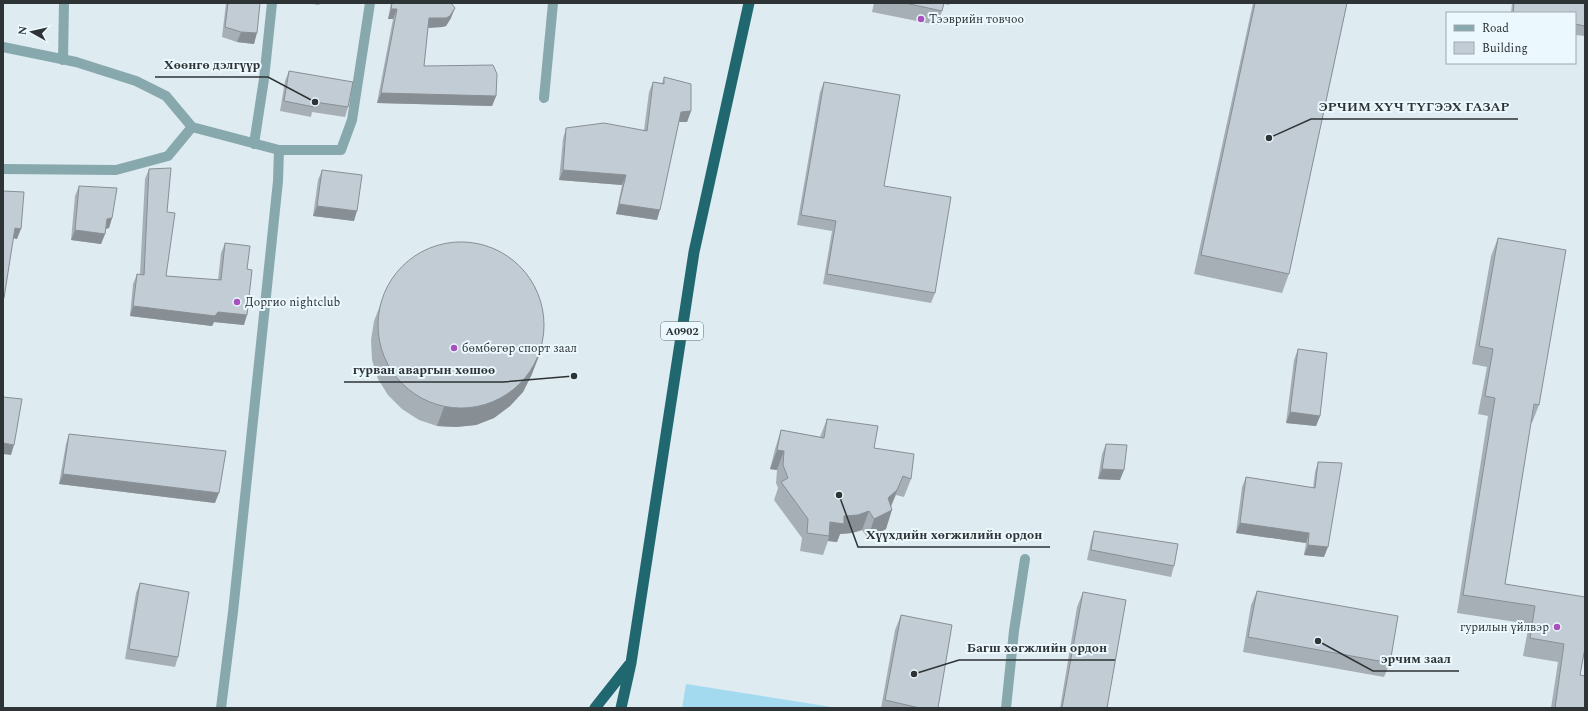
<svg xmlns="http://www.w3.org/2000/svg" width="1588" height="711" viewBox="0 0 1588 711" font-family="Spectral,serif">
  <rect width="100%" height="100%" fill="#deebf1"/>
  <path fill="#a4daf0" d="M686,684l152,24h-156z"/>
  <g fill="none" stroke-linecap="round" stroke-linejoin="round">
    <path stroke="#87a8ad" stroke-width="10" d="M3,47l73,15 60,19 30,15 26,31 87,23h62l11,-30 18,-117
      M63,60l1,-57
      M544,98l9,-95
      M254,144l10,-65 8,-76
      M3,169l113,1 52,-14 24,-29
      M221,708l12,-96 45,-431 1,-31
      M1006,708l8,-77 11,-72"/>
    <path stroke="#21676f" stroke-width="11" d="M595,708l34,-43
      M621,708l10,-45 63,-411 55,-249"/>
  </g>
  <path fill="#a7afb6" d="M226,3h34l-6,41 -17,-2 -15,-5z
    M306,3h14l-1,2z
    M391,3h60v15l-5,8 -4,1 -14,1 -4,38 72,30 -4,10 -115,-3 16,-84h-5z
    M874,3h76l-1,2 -5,-1 -2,7 -5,14 -65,-13z
    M1253,3h94l-58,271 -7,19 -88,-19z
    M1512,3h73v33l-10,-1v-22h-64z
    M289,71l59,36 -3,10 -33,-5 -1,5 -31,-6 5,-30z
    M664,77l27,34 -4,11h-8l-22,98 -41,-6 6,-29 -63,-5 4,-41 3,-11 78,2 5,-38 4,-10 9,1z
    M824,82l60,104 51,107 -4,10 -108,-19 9,-53 -35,-6 23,-133z
    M149,169l18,43 -1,64 52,4 3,-27 4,-10 22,26 -3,56 -30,-3 -2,4 -82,-10 3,-32 4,-10h3l5,-95z
    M322,170l32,51 -41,-5 5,-36z
    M79,186l33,32 -3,10 -3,1 -1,5 -4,10 -30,-4 4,-44z
    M1498,238l41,167 -7,18h-1l-26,161 79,13 1,-6v57l-5,27 5,33h-34l7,-46 -35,-6 6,-32 -72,-11 31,-197 -10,-2 9,-47 -15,-3 19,-108z
    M381,303l151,71 -9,18 -13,14 -16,12 -18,7 -20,2 -19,-1 -18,-6 -17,-11 -14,-14 -10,-16 -6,-19 -1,-20 3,-19z
    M1298,349l22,67 -4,10 -30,-3 8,-63z
    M827,419l47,29 37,31 -7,18 -8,-2 -5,12 -5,22 -18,9 -6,-8 -10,3 -12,1 -3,8 -9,-1 -5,14 -23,-4 2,-13 -28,-38 4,-12 -2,-5 1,-13 -7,-1 5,-20 6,-19 39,7z
    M69,434l146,69 -156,-19 7,-40z
    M1106,444l14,36 -22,-1 4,-25z
    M1318,462l6,95 -20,-2 2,-12 -70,-10 6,-46 4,-10 67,11 2,-16z
    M1094,531l80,35 -3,11 -84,-17 4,-19z
    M140,583l38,74 -3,10 -50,-8 11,-66z
    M1257,591l133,72 -6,14 -141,-25 8,-47z
    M1083,592l24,116h-47l17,-101z
    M901,615l37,93h-57l14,-78z"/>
  <path fill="#888f94" d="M455,8l-4,10 -5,8 -4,1 -16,1 3,-10z
    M391,9h6l-4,10h-5z
    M241,32l16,1 -3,11 -17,-2z
    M381,93l115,3 -4,10 -115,-3z
    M691,111l-4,11h-10l4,-10z
    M563,170l63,5 -4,10 -63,-5z
    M619,204l41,6 -3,10 -41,-6z
    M317,206l40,5 -3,10 -41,-5z
    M112,218l-3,10 -5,1 3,-10z
    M15,228l6,1 -4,10 -5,-1z
    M75,230l30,4 -4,10 -30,-4z
    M133,306l85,6 29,3 -3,10 -30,-3 -2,4 -82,-10z
    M539,356l-7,18 -9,18 -13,14 -16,12 -18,7 -20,2 -19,-1 7,-19z
    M1290,412l30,4 -4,10 -30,-3z
    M3,443l11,2 -3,10 -8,-1z
    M777,450l7,1 -7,19 -7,-1z
    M1102,469l22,1 -4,10 -22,-1z
    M63,474l156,19 -4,10 -156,-19z
    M903,476l-13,32 2,2 -6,19 -18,9 6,-19z
    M869,511l-7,19 -10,3 -12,1 -3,8 -9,-1 1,-5 1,-14 14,-6z
    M1240,523l69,10 -3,10 -70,-10z
    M1308,545l20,2 -4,10 -20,-2z"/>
  <path fill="#c2ccd4" stroke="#888f94" d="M228,3h32l-3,30 -16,-1 -16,-5z
    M392,3h59l4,5 -5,8 -4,2h-17l-5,48 69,-1 4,9 -1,22 -115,-3 16,-84h-6z
    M905,3h39l-2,8z
    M1255,3h92l-58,271 -88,-19z
    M1514,3h71v23l-10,-2v-11h-62z
    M289,71l64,11 -5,25 -33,-5 -1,5 -30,-6z
    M664,77l27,7v27l-10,1 -21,98 -41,-6 7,-29 -63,-5 3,-42 38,-5 43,8 6,-49 11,2z
    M824,82l76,13 -16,91 67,11 -16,96 -108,-19 9,-53 -35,-6z
    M171,168l-4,44 8,1 -9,63 55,4 4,-37 25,3 -3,23 5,1 -5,45 -29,-3 -3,4 -82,-10 4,-32 7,1 5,-106z
    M322,170l40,5 -5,36 -40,-5z
    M79,186l38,2 -5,30 -5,1 -2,15 -30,-4z
    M3,191l21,1 -3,37 -6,-1 -11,70h-1z
    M1498,238l68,12 -27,155 -5,-1 -29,180 80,13v51l-5,27 5,1v32h-30l9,-64 -34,-6 5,-32 -72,-11 32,-197 -10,-2 8,-47 -14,-3z
    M378 325a83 83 0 1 1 166 0a83 83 0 1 1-166 0Z
    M1298,349l29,4 -7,63 -30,-4z
    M3,397l19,2 -8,46 -11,-2z
    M827,419l51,7 -4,22 40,6 -3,25 -8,-3 -6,14 -9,8 4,12 -18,9 -5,-8 -11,4 -14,1v8l-14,-2 -1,14 -22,-3 1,-14 -27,-37 7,-4 -5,-13 1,-14 -7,-1 4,-20 43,8z
    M69,434l157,17 -7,42 -156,-19z
    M1106,444l21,1 -3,25 -22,-1z
    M1318,462l24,1 -14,84 -20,-2 1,-12 -69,-10 6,-46 69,11z
    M1094,531l84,13 -4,22 -83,-16z
    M140,583l49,9 -11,65 -49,-8z
    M1257,591l141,25 -8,47 -142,-26z
    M1083,592l43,8 -19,108h-45z
    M901,615l51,10 -14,83h-18l-35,-8z"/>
  <g fill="#a850bd" stroke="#ebf8fe" stroke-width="1.5">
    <circle cx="921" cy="19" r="4"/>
    <circle cx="237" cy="302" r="4"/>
    <circle cx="454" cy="348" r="4"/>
    <circle cx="1557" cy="627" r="4"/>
  </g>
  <g text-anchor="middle" stroke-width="4" stroke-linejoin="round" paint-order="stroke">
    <rect fill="#ebf8fe" stroke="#676e71" stroke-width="1" x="661" y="322" width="42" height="18" rx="3"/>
    <g font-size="11" font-weight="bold" fill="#2e3335">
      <text x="682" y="335">A0902</text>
    </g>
    <g font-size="12" fill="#2e3335" stroke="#ebf8fe" text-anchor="start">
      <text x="929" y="23">Тээврийн товчоо</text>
      <text x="245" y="306">Доргио nightclub</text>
      <text x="462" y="352">бөмбөгөр спорт заал</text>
      <text x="1549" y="631" text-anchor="end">гурилын үйлвэр</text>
    </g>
  </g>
  <path fill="none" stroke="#2e3335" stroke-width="1.5" d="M315 102L268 77H155M1269 138L1311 119H1518M574 376L503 382H344M839 495L858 547H1050M914 674L959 660H1115M1318 641L1373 671H1459"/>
  <g fill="#2e3335" stroke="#ebf8fe" stroke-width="1.5">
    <circle cx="315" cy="102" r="4"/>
    <circle cx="1269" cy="138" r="4"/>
    <circle cx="574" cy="376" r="4"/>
    <circle cx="839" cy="495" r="4"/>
    <circle cx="914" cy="674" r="4"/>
    <circle cx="1318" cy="641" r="4"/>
  </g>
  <g font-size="13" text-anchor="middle" font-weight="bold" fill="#2e3335" stroke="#ebf8fe" stroke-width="4" stroke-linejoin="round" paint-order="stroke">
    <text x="212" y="69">Хөөнгө дэлгүүр</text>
    <text x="1414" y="111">ЭРЧИМ ХҮЧ ТҮГЭЭХ ГАЗАР</text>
    <text x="424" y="374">гурван аваргын хөшөө</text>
    <text x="954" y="539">Хүүхдийн хөгжилийн ордон</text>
    <text x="1037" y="652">Багш хөгжлийн ордон</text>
    <text x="1416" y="663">эрчим заал</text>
  </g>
  <rect width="1588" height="711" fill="none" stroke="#2e3335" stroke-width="8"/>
  <rect x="1446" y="12" width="130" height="52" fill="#ebf8fe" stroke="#9fa9ae"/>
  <rect x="1454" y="25" width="20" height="6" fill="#87a8ad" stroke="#9fa9ae"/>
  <text x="1482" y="32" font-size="12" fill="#2e3335">Road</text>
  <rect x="1454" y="42" width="20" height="12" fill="#c2ccd4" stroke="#9fa9ae"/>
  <text x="1482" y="52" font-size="12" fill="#2e3335">Building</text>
  <g transform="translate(32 32) rotate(278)" stroke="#ebf8fe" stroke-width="3" paint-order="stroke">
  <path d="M0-3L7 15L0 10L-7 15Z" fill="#2e3335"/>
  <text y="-6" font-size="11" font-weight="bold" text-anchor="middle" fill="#2e3335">N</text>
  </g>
</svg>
